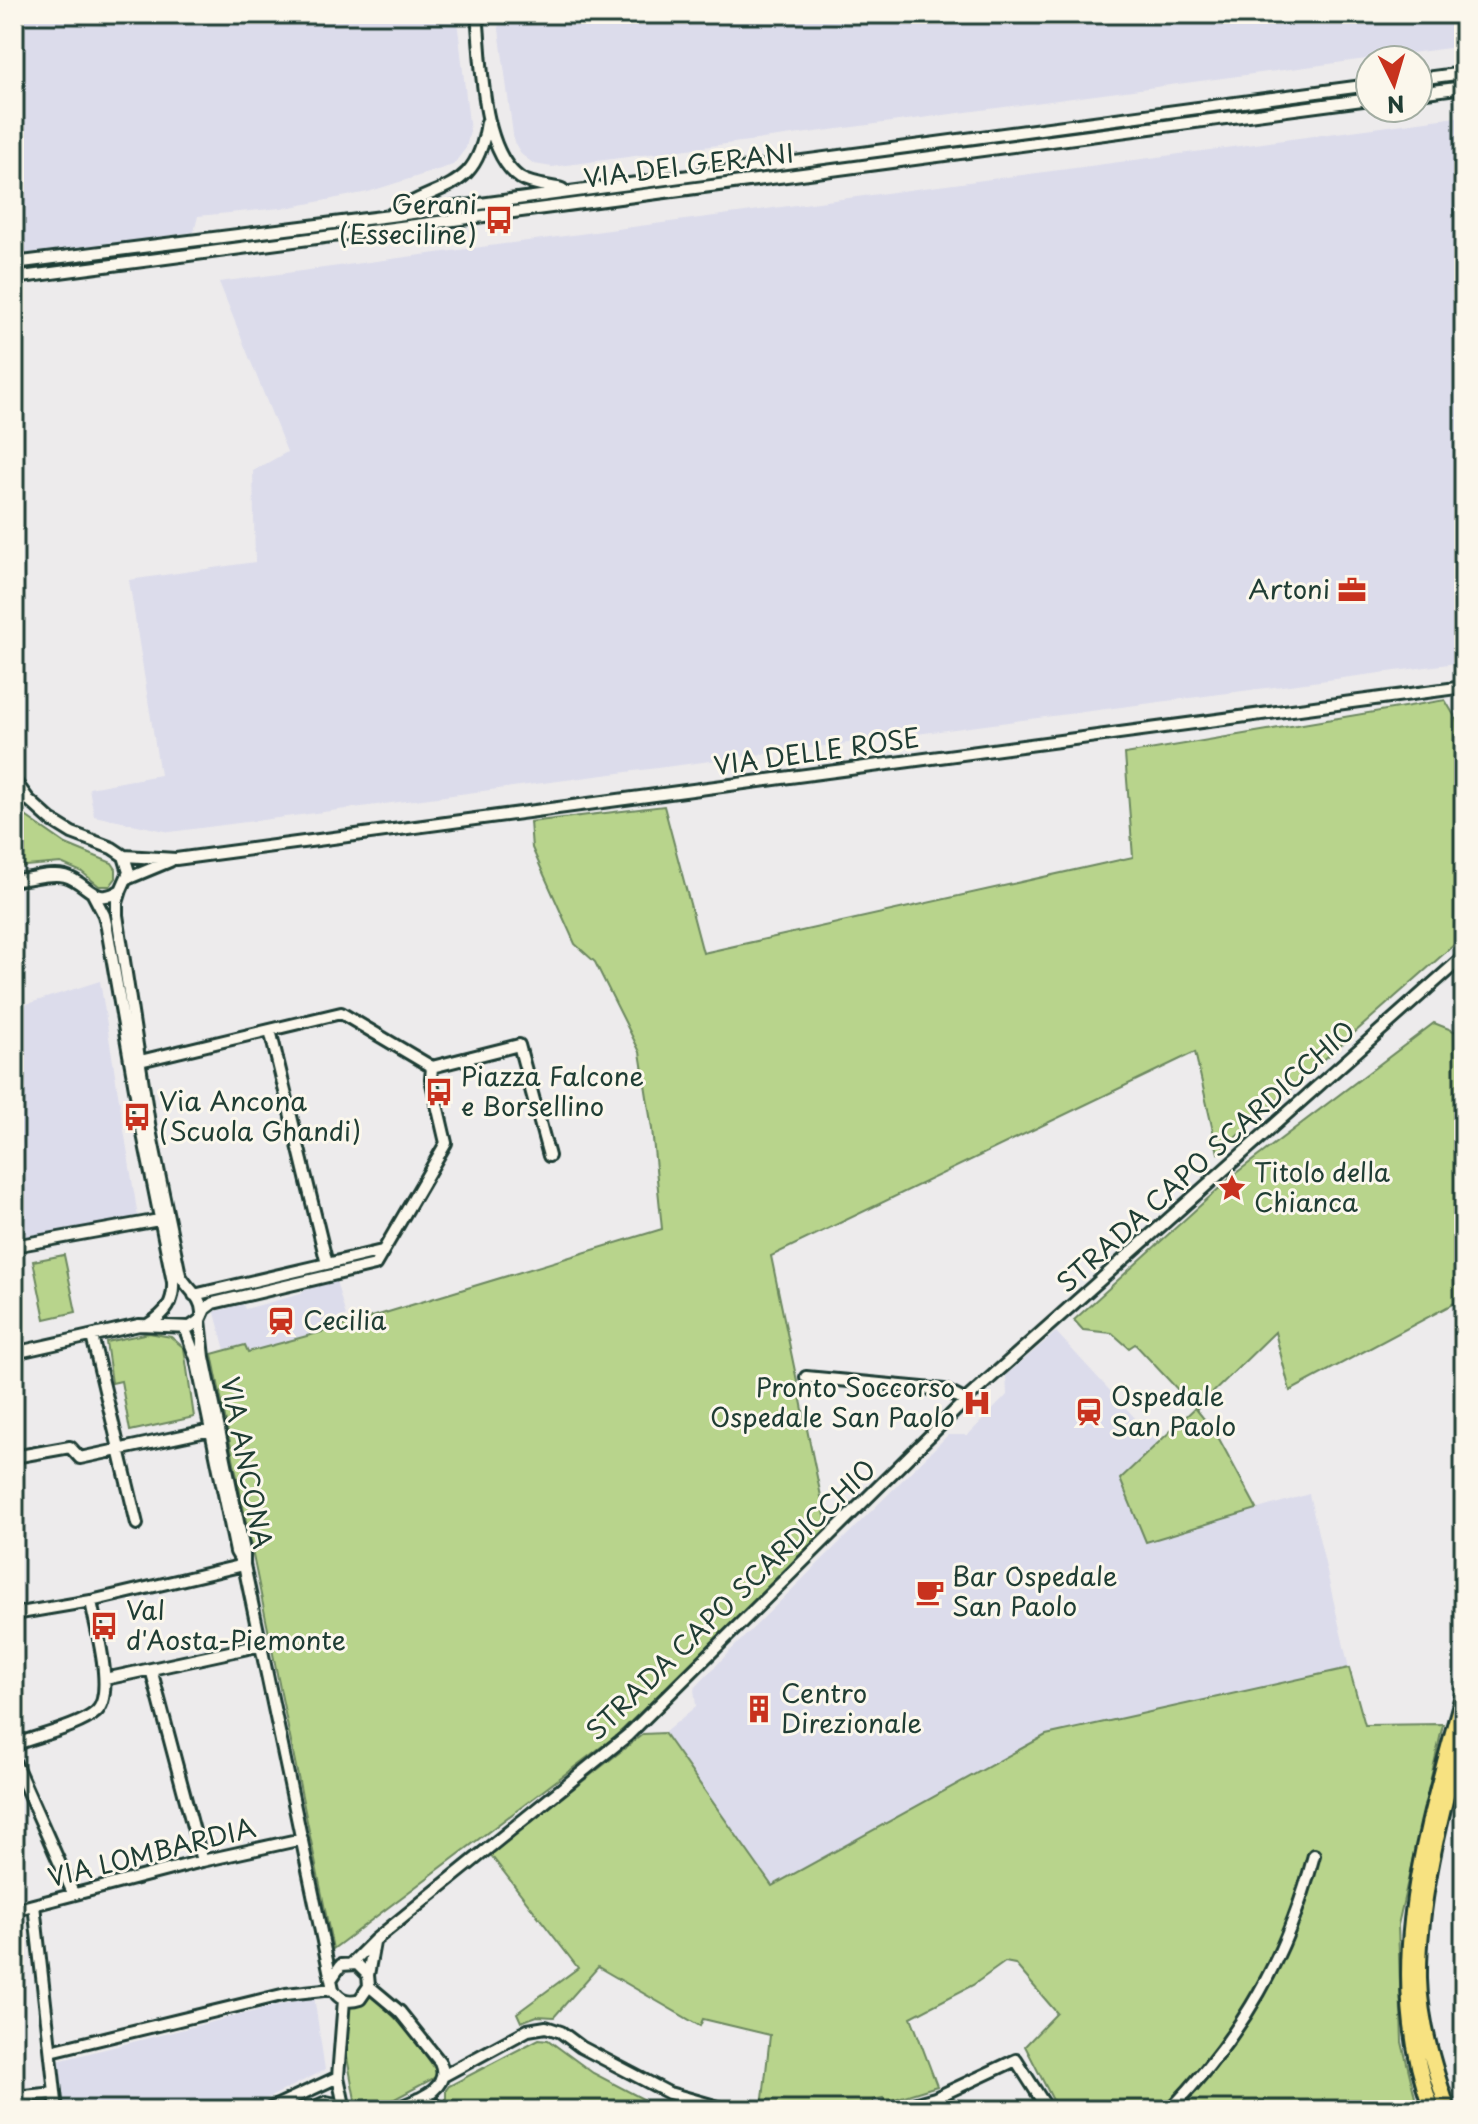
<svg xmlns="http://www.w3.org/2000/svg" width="1478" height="2124" viewBox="0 0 1478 2124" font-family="'Playpen Sans',sans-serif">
  <rect width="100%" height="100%" fill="#edebec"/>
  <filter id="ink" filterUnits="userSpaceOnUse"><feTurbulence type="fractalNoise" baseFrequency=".0125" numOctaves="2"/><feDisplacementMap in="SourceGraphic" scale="16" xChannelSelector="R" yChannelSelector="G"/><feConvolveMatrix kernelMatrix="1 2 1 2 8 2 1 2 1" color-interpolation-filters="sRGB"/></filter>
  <g filter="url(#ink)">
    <path fill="#dcdceb" d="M14,14h439l5,14 12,103 -4,17 -13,17 -85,27 -77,15 -93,9 -4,16 -180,26z
      M497,14h967v32l-912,121 -18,-3 -12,-9 -8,-13z
      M1464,116v546l-1294,170 -76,-16 -5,-28 71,-13 -31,-195 126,-18 -2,-91 34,-19 -68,-170z
      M100,981l38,236 -119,22 -5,-21v-210z
      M336,1281l10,35 -19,5 2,9 -82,22 -2,-7 -20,5 -10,-37 1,-2 27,-7 2,5 56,-15 6,-6z
      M1056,1332l102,111 -12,99 163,-48 40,174 -303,67 -275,151 -107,-153 32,-27 -2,-17 35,-37 219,-217h20l39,-40 -1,-20z
      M314,1996l11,74 -81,40h-181l-5,-49z"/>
    <path fill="#b8d48c" stroke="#6c8860" stroke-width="2" d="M1445,700l19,32v204l-246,217 -23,-101 -424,204 57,274 -211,205 -284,214 -121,-595 33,-9 3,7 81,-22 333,-101 -10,-100 -12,-77 -45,-90 -20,-18 -43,-96 -2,-26 134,-16 39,147 430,-96 -8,-103z
      M14,808l52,36 46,19 4,6v9l-6,8h-11l-17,-14 -21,-9 -47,4z
      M1434,1023l30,12v263l-174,93 -15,-59 -79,77 21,26 40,74 -111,33 -26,-63 75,-71 -60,-64 -6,4 -17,-15 -29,-3 -9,-10 162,-147z
      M64,1255l12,57 -31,7 -12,-58z
      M149,1333l22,4 13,11 10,69 -64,14 -9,-50 -9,2 -6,-41z
      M1349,1668l16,57 78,-1 -45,201 4,117 16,68 -55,-2v2h-305l-33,-64 32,-33 -42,-49 -10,-2 -32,23 -62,32 26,69 -52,16 -2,-4 -10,2v4l-47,6h-41l-8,-1 -1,-4 -10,-1 -1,4h-3l8,-73 -67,-16 -3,7 -102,-59 -44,50 -17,-1 -16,6 -4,-9 61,-45 -88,-114 153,-120 21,-1 108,153 274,-151z
      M371,1994l41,41 25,37 -3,6 -60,32h-17l-12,-63 3,-41 15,-3z
      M539,2039l9,1 45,33 50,26 -5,11h-183l-9,-10v-10l3,-4z"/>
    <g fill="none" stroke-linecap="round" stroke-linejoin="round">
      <defs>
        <path id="minor" d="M477,14c5,45 3,136 43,164 11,7 29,8 42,11
          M1418,79l46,-6
          M1418,93l46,-6
          M390,215c47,-34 87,-19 97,-93
          M14,263l376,-47 980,-131
          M14,278l1356,-179
          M14,780l14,19
          M14,794l16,7 21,19 21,13 40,15 12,8 5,16 -8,18c-27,18 -33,-8 -56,-14 -17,-4 -34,4 -51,4
          M124,856l52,3 1288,-172
          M129,878l41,-17
          M121,890l-4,13v12l33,215 30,145c7,14 23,22 22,39
          M93,894l11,21 3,13 35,201 31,153c1,21 -7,31 -24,42
          M270,1030l57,234
          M140,1061l201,-48 91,54 87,-22 30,111
          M14,1246l145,-26
          M194,1295l188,-44
          M200,1320l4,37 40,194v14l89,424c6,11 15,14 27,10l9,-13 -1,-11 -11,-11 -16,1 -9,13
          M184,1327l12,31 40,194 7,12
          M92,1336l45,188
          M14,1353l125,-28 51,2 10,-7 5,-11 8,-6 162,-38 71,-122 -15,-64 1,-12
          M806,1377l138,13 22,11
          M14,1457l56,-10 10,11 131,-28
          M14,1614l77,-13 153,-36
          M151,1669l51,192
          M105,1679l157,-34
          M14,1745c22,-9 65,-18 82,-33 20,-18 -1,-87 -5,-111
          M14,1761l59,132
          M34,1905l23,205
          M14,1910l188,-49 100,-22
          M352,1963l23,-23 253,-205 342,-339 494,-440
          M368,1975l6,-33
          M369,1986l31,26 40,50c13,29 -27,39 -48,48
          M344,2000l-6,77 7,33
          M51,2051l235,-57 47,-5
          M443,2076l85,-46 18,-3 15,5 20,15 88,46 60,17
          M14,2097l41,-4
          M418,2099l17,5 7,6
          M267,2110l71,-33
          M309,2110l17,-8 19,4
          M891,2110l44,-12 81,-38 32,50
          M1170,2110c73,-76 117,-153 144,-255"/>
        <path id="major" d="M1432,2110c-52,-142 -5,-280 32,-418
          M1448,2110c-14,-42 -28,-87 -29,-131 -1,-72 18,-149 36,-218"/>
      </defs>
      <use href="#minor" stroke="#1f3d34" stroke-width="16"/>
      <use href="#major" stroke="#1f3d34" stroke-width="20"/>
      <use href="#minor" stroke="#fbf7ec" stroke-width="10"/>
      <use href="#major" stroke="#f7e281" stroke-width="14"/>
    </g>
  </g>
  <defs>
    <symbol id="bus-bare" viewBox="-9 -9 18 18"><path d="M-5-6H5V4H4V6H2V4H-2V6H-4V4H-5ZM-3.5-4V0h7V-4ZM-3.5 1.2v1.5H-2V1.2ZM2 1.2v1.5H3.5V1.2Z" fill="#c8321e" stroke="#fbf7ec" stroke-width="2.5" paint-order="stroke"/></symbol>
    <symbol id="office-bare" viewBox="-9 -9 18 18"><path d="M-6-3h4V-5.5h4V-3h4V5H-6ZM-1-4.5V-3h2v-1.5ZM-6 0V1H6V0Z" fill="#c8321e" stroke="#fbf7ec" stroke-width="2.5" paint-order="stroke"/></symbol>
    <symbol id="sight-bare" viewBox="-9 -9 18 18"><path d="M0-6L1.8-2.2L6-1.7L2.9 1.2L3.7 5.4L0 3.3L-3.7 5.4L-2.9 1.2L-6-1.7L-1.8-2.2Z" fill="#c8321e" stroke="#fbf7ec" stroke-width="2.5" paint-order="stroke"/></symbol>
    <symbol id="station-bare" viewBox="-9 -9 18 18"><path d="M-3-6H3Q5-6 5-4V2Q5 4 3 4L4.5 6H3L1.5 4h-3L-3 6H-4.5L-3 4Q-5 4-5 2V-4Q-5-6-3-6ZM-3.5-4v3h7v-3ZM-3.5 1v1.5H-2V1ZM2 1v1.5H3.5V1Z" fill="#c8321e" stroke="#fbf7ec" stroke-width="2.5" paint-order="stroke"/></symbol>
    <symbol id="hospital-bare" viewBox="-9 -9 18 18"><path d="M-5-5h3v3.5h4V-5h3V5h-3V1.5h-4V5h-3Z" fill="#c8321e" stroke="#fbf7ec" stroke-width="2.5" paint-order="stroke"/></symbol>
    <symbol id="cafe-bare" viewBox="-9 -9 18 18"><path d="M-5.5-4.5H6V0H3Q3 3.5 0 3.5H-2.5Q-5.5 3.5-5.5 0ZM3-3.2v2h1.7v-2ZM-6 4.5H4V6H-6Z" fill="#c8321e" stroke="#fbf7ec" stroke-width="2.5" paint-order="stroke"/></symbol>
    <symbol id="building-bare" viewBox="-9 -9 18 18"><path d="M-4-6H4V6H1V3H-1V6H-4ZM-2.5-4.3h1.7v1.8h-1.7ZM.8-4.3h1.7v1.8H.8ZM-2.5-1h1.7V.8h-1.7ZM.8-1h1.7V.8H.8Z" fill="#c8321e" stroke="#fbf7ec" stroke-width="2.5" paint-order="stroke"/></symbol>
  </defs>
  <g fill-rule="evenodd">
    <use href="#bus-bare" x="479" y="200" width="40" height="40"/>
    <use href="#office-bare" x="1332" y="570" width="40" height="40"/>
    <use href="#bus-bare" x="419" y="1072" width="40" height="40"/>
    <use href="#bus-bare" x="117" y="1097" width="40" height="40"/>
    <use href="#sight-bare" x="1212" y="1168" width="40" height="40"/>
    <use href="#station-bare" x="261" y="1301" width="40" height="40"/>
    <use href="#hospital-bare" x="957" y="1383" width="40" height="40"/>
    <use href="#station-bare" x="1069" y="1392" width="40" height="40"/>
    <use href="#cafe-bare" x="910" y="1572" width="40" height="40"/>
    <use href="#bus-bare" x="84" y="1606" width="40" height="40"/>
    <use href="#building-bare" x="739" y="1689" width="40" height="40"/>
  </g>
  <g text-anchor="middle" stroke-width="6" stroke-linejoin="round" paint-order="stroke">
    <g font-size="26" fill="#1f3d34" stroke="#fbf7ec">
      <text transform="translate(689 166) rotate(-7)" y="9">VIA DEI GERANI</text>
      <text transform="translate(817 752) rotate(-8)" y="9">VIA DELLE ROSE</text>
      <text transform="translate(1206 1157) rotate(-42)" y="9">STRADA CAPO SCARDICCHIO</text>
      <text transform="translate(246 1463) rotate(79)" y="9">VIA ANCONA</text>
      <text transform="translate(731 1600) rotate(-44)" y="9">STRADA CAPO SCARDICCHIO</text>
      <text transform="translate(152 1853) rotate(-14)" y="9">VIA LOMBARDIA</text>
    </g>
    <g font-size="26" fill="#1f3d34" stroke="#fbf7ec" text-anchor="start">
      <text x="477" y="214" text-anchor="end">Gerani<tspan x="477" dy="30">(Esseciline)</tspan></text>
      <text x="1330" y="599" text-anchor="end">Artoni</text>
      <text x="461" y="1086">Piazza Falcone<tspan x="461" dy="30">e Borsellino</tspan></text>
      <text x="159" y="1111">Via Ancona<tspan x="159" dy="30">(Scuola Ghandi)</tspan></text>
      <text x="1254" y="1182">Titolo della<tspan x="1254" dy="30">Chianca</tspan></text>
      <text x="303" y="1330">Cecilia</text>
      <text x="955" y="1397" text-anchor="end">Pronto Soccorso<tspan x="955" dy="30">Ospedale San Paolo</tspan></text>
      <text x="1111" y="1406">Ospedale<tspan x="1111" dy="30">San Paolo</tspan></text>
      <text x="952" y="1586">Bar Ospedale<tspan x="952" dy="30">San Paolo</tspan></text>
      <text x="126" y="1620">Val<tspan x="126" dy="30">d'Aosta-Piemonte</tspan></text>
      <text x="781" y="1703">Centro<tspan x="781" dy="30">Direzionale</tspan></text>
    </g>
  </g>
  <rect width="1478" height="2124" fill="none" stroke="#fbf7ec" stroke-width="48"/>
  <rect x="24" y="24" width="1430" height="2076" fill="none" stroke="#1f3d34" stroke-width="3" filter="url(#ink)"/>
  <g transform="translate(1394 84) rotate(175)"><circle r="38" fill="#fbf7ec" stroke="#a3ada2" stroke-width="2"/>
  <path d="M0-6L14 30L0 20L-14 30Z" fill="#c8321e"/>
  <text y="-12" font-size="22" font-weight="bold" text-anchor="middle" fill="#1f3d34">N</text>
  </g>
</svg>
